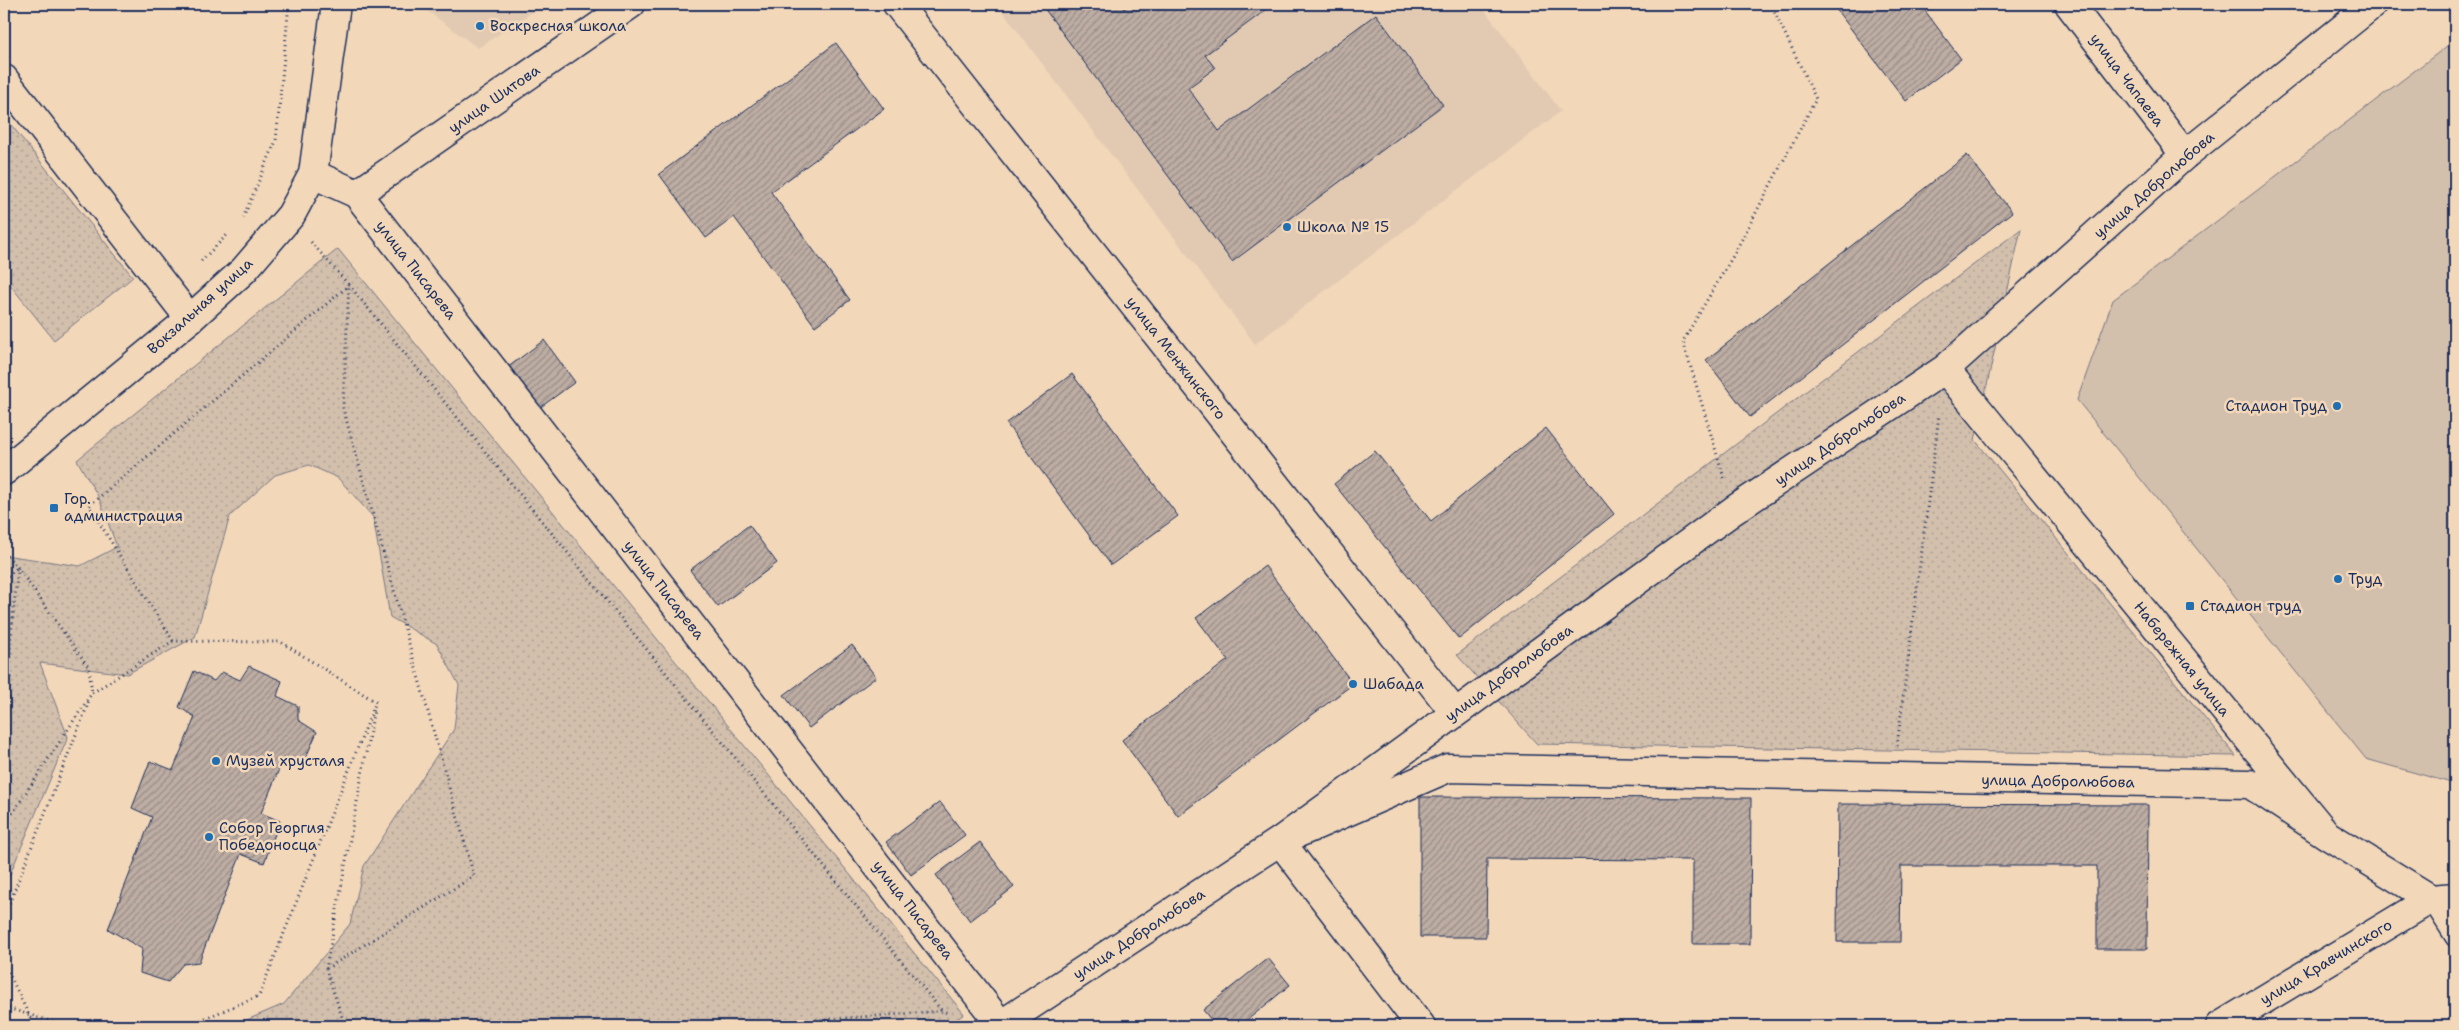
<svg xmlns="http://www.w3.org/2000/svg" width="2459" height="1030" viewBox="0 0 2459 1030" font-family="'Shantell Sans',sans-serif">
  <defs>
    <pattern id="park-dots" width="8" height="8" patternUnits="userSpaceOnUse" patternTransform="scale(1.25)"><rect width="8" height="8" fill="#d2bfac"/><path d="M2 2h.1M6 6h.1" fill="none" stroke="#b4a496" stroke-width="1.8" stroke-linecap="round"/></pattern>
    <pattern id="building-hatch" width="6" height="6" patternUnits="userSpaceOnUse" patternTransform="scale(1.25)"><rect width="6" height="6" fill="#bdada3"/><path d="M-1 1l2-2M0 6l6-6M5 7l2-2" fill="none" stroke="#998d88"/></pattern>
  </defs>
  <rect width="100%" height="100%" fill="#f2d7b9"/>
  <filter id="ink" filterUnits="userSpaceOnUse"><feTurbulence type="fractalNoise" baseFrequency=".02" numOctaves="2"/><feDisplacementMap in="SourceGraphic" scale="10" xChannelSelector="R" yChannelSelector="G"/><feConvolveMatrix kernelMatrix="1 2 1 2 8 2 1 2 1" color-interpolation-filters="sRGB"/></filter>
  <g filter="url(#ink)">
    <path fill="#e2cab2" d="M418,4h127l-67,44z
      M997,4h483l81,107 -306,233z"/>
    <path fill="url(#park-dots)" stroke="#767785" d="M4,116l129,161 -79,63 -50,-63z
      M2021,229l-46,211 261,316 -699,-12 -80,-89z
      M338,249l626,765 -16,12h-715l51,-22 66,-80 14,-58 90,-137 5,-44 -22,-41 -47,-27 -17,-100 -35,-39 -29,-13 -34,10 -45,41 -35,121 -68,37 -87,-11 28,74 -64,151v-333l76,11 37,-19 -18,-49 -22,-38z"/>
    <path fill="#d2bfac" stroke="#767785" d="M2455,40v744l-89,-25 -289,-359 36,-100z"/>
    <path fill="url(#building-hatch)" stroke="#1b2f5e" d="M1041,4h79l4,5 7,-5h143l-69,51 10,13 -27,20 31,43 157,-117 67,91 -211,157z
      M1832,4h88l41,55 -55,42z
      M836,43l48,66 -113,83 79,108 -35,26 -81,-109 -28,21 -47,-64z
      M1967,155l45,57 -262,205 -44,-57z
      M4,303l8,10 -8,7z
      M544,340l31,42 -37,27 -31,-41z
      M1072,374l106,142 -67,49 -105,-142z
      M1546,428l68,86 -155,125 -125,-155 41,-33 56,70z
      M749,525l28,38 -59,44 -28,-37z
      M1265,566l88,118 -175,132 -56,-76 106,-80 -32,-42z
      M852,645l24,32 -67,51 -25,-33z
      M249,666l33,15 -5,15 21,10v14l19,12 -14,32 -19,-7 -23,56 19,8 -16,42 -23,-9 -42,108 -16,2 -15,18 -28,-9 2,-24 -34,-20 44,-112 -20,-9 18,-47 23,9 22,-53 -16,-10 15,-36 20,10 8,-9 18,8z
      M1420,797l331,1 -1,146h-57v-84l-206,-1 -1,78h-66z
      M940,802l25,33 -54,40 -25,-33z
      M1838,804l310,1 -1,144h-50v-83h-196l-1,76h-63z
      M980,842l34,45 -44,34 -34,-46z
      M1268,958l22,27 -50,41h-24l-13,-16z"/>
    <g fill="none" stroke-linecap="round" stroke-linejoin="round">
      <defs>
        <path id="lane" d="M2431,899l24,38"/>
        <path id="street" d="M897,4l558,709
          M4,79l186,240
          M313,174l44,20 644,831
          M357,194l274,-190
          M1945,369l382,466 104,64 24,-2
          M999,1026l281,-185 454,-331 211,-141 240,-214
          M1421,1026l-141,-185 168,-73 802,16 77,51
          M2220,1026l211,-127"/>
        <path id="secondary" d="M2069,4l116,151 188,-151
          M4,471l186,-152 54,-49 47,-55 22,-41 23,-170"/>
      </defs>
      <use href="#lane" stroke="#1b2f5e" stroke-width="22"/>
      <use href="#street" stroke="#1b2f5e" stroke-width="31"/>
      <use href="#secondary" stroke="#1b2f5e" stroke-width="31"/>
      <path stroke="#1b2f5e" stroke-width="3" stroke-dasharray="1 4" stroke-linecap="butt" d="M243,218l33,-77 13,-137
        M311,242l38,43 -6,123 131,468 -148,93
        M201,261l27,-27
        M1724,478l-41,-137 50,-85 83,-157 -45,-95
        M4,552l14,16 71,100 3,25
        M4,579l13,-11
        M173,641l-84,-135 260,-221 593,726
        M1897,746l42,-331
        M4,753l6,-71v-38l8,-76
        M4,826l88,-133 81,-52 108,1 95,60 -117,294 -73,30
        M4,917l86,-218
        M4,963l30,63
        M4,1007l62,19
        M345,1026l-19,-57 48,-259
        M736,1026l206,-15 7,2"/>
      <use href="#lane" stroke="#f2d7b9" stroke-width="19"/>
      <use href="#street" stroke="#f2d7b9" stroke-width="28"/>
      <use href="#secondary" stroke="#f2d7b9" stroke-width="28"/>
    </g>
  </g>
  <g fill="#1f6fb2" stroke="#f2d7b9" stroke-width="2">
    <circle cx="480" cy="26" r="5"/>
    <circle cx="1287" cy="227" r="5"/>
    <circle cx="2337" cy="406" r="5"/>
    <rect x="49" y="503" width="10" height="10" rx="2.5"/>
    <circle cx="2338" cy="579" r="5"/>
    <rect x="2185" y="601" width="10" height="10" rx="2.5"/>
    <circle cx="1353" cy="684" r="5"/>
    <circle cx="216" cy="761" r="5"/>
    <circle cx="209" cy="837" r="5"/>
  </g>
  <g text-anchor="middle" stroke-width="5" stroke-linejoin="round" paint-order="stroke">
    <g font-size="15" fill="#1b2f5e" stroke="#f2d7b9" text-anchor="start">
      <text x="490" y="31">Воскресная школа</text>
      <text x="1297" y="232">Школа № 15</text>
      <text x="2327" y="411" text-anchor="end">Стадион Труд</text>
      <text x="64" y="504">Гор.<tspan x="64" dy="17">администрация</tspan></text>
      <text x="2348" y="584">Труд</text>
      <text x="2200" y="611">Стадион труд</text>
      <text x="1363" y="689">Шабада</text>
      <text x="226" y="766">Музей хрусталя</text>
      <text x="219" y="833">Собор Георгия<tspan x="219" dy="17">Победоносца</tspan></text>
    </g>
    <g font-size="15" fill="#1b2f5e" stroke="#f2d7b9">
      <text transform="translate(2127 80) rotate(53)" y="5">улица Чапаева</text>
      <text transform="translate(494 99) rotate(-35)" y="5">улица Шитова</text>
      <text transform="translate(2154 185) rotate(-41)" y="5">улица Добролюбова</text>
      <text transform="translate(416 270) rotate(52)" y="5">улица Писарева</text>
      <text transform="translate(200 306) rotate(-42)" y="5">Вокзальная улица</text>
      <text transform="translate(1176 358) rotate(52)" y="5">улица Менжинского</text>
      <text transform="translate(1840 439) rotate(-34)" y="5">улица Добролюбова</text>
      <text transform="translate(664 590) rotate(52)" y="5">улица Писарева</text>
      <text transform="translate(2182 659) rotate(51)" y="5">Набережная улица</text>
      <text transform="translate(1509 673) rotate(-36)" y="5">улица Добролюбова</text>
      <text transform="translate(2058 781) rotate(1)" y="5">улица Добролюбова</text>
      <text transform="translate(913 910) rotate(52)" y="5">улица Писарева</text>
      <text transform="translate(1139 934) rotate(-33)" y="5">улица Добролюбова</text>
      <text transform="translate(2326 962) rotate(-31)" y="5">улица Кравчинского</text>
    </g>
  </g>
  <rect width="2459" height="1030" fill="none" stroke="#f2d7b9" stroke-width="20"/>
  <rect x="10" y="10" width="2439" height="1010" fill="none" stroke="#1b2f5e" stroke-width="2" filter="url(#ink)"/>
</svg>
